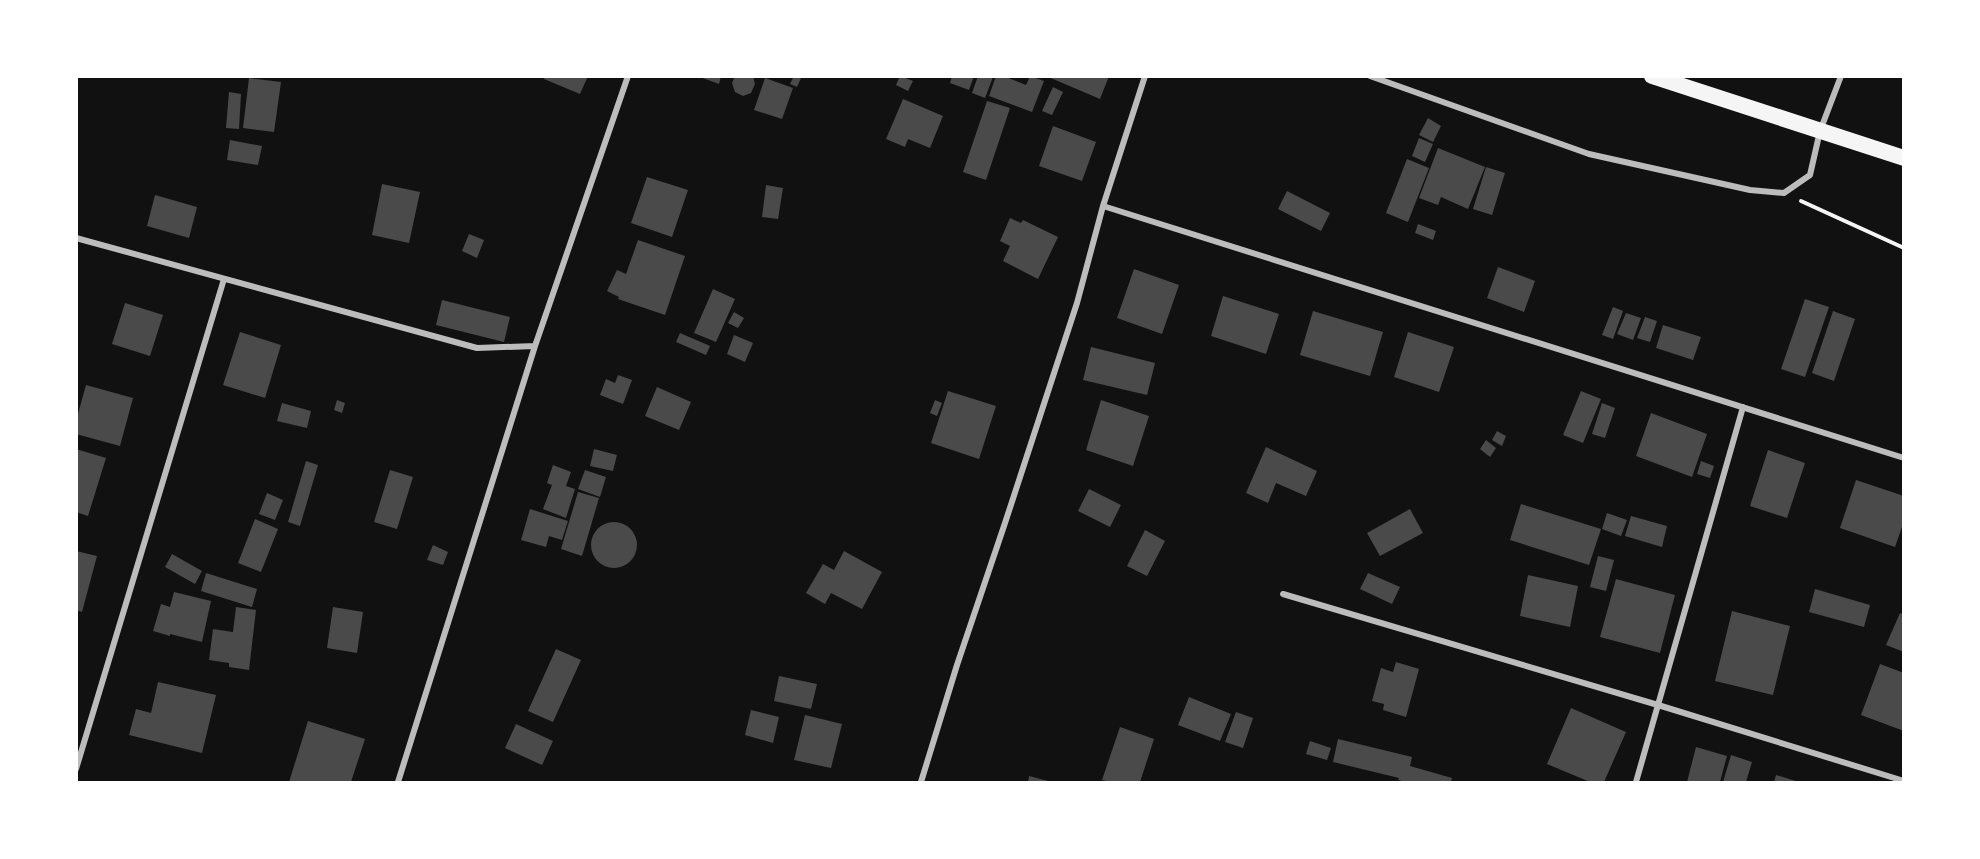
<svg xmlns="http://www.w3.org/2000/svg" width="1980" height="859" viewBox="0 0 1980 859" font-family="'PT Serif',serif">
  <rect width="100%" height="100%" fill="#111"/>
  <path fill="#4a4a4a" d="M544,76h44l-8,18 -36,-15z
    M697,76h24l-2,8z
    M735,76h18l2,8 -4,9 -8,3 -8,-4 -3,-9z
    M794,76h8l-5,11 -7,-3z
    M900,76l13,5 -5,10 -12,-6z
    M952,76h22l-5,14 -19,-7z
    M978,76l15,1 -8,21 -13,-5z
    M996,76h7l23,9 4,-9 14,5 -12,31 -43,-16z
    M1046,76h63l-9,23z
    M249,78l32,4 -7,50 -31,-4z
    M765,78l28,10 -11,31 -28,-9z
    M1053,87l10,5 -11,23 -10,-4z
    M229,92l12,2 -2,35 -13,-1z
    M903,99l40,17 -13,32 -22,-9 -3,8 -19,-8z
    M987,101l23,7 -24,72 -23,-8z
    M1428,118l13,8 -8,16 -14,-7z
    M1053,126l43,16 -14,39 -43,-15z
    M1419,138l14,6 -8,18 -13,-6z
    M230,140l32,6 -4,19 -31,-5z
    M1438,148l47,19 -17,42 -27,-12 -3,8 -19,-7z
    M1407,159l22,9 -21,54 -22,-9z
    M1486,167l19,6 -13,42 -19,-6z
    M647,177l41,13 -16,47 -41,-14z
    M382,184l38,8 -11,51 -37,-8z
    M766,185l17,3 -5,31 -16,-2z
    M1287,191l43,22 -9,18 -43,-22z
    M155,195l42,12 -8,31 -42,-12z
    M1010,218l11,5 2,-3 35,17 -20,42 -35,-18 7,-15 -10,-5z
    M1418,224l18,7 -3,9 -18,-7z
    M469,234l15,6 -7,18 -15,-7z
    M638,240l47,16 -20,59 -47,-16 1,-2 -12,-6 10,-21 9,4z
    M1498,267l37,14 -11,31 -37,-14z
    M1134,269l45,16 -17,49 -45,-16z
    M713,289l22,10 -19,43 -22,-9z
    M1223,296l56,18 -13,40 -55,-18z
    M1805,299l24,8 -24,70 -24,-8z
    M442,300l68,17 -6,25 -68,-17z
    M125,303l38,12 -13,41 -38,-12z
    M1613,307l10,4 -10,28 -11,-4z
    M1313,311l70,21 -13,44 -70,-21z
    M1833,311l22,8 -21,62 -22,-8z
    M734,312l10,6 -6,10 -10,-5z
    M1626,313l15,5 -8,22 -16,-6z
    M1645,317l12,4 -7,21 -13,-4z
    M1663,325l38,12 -8,23 -37,-12z
    M240,332l41,13 -16,53 -42,-13z
    M1408,332l46,15 -15,45 -45,-15z
    M680,333l30,13 -4,9 -30,-13z
    M734,335l19,8 -8,19 -18,-8z
    M1091,347l64,16 -8,32 -64,-15z
    M618,375l14,5 -9,24 -23,-9 6,-16 9,4z
    M86,385l47,13 -13,48 -44,-12v-13z
    M657,387l34,15 -12,28 -34,-14z
    M948,391l48,15 -17,53 -48,-16z
    M1581,391l20,8 -18,44 -20,-8z
    M337,400l8,3 -3,10 -8,-3z
    M935,400l7,3 -5,13 -7,-3z
    M1101,400l48,16 -16,50 -47,-16z
    M282,403l29,8 -4,17 -30,-7z
    M1602,403l13,5 -10,30 -13,-4z
    M1651,413l56,21 -15,43 -56,-21z
    M1497,431l9,5 -4,10 -10,-6z
    M1486,440l10,8 -6,9 -10,-8z
    M1266,447l51,24 -11,25 -30,-13 -8,20 -22,-10z
    M76,449l30,9 -18,58 -12,-4z
    M594,449l23,6 -4,16 -23,-5z
    M1768,450l37,13 -18,55 -37,-12z
    M306,461l12,4 -18,61 -12,-4z
    M1701,461l13,5 -4,12 -13,-4z
    M553,465l18,7 -5,14 9,3 -9,29 -23,-9 9,-24 -5,-2z
    M390,470l23,7 -16,52 -23,-7z
    M585,470l21,7 -6,20 -22,-8z
    M1856,480l48,16v25l-9,26 -55,-19z
    M1089,489l32,16 -11,22 -32,-16z
    M578,492l21,6 -17,58 -21,-7z
    M267,493l16,7 -8,20 -16,-6z
    M1521,504l80,25 -12,36 -79,-25z
    M530,509l38,12 -6,19 -13,-4 -3,11 -25,-7z
    M1410,509l13,24 -43,23 -13,-23z
    M1607,513l20,7 -6,16 -19,-7z
    M1631,516l36,10 -5,21 -37,-11z
    M255,519l23,10 -17,43 -23,-9z
    M591 545a23 23 0 1 1 46 0a23 23 0 1 1-46 0Z
    M1145,530l20,11 -18,35 -20,-10z
    M433,545l15,7 -5,13 -16,-5z
    M76,551l21,5 -15,56 -6,-2z
    M844,551l38,21 -20,37 -31,-16 -6,11 -19,-11 17,-29 11,6z
    M172,554l30,17 -7,13 -30,-17z
    M1598,556l16,4 -8,31 -16,-4z
    M206,573l51,16 -5,18 -51,-16z
    M1368,573l32,14 -8,17 -32,-15z
    M1528,575l50,11 -8,41 -50,-11z
    M1616,579l59,16 -15,58 -60,-16z
    M1815,589l55,16 -6,22 -55,-15z
    M174,592l37,9 -9,41 -32,-8v2l-17,-5 8,-27 9,3z
    M236,607l20,3 -7,60 -20,-3v-4l-20,-3 4,-31 20,3z
    M333,607l30,5 -6,41 -30,-5z
    M1732,611l58,15 -17,69 -58,-14z
    M1900,613l4,2v37l-18,-7z
    M556,649l25,11 -28,62 -25,-11z
    M1396,662l23,7 -13,48 -23,-7 1,-6 -12,-3 9,-33 12,4z
    M1880,664l24,9v58l-43,-16z
    M779,676l38,8 -6,25 -37,-8z
    M158,682l58,13 -14,58 -73,-18 7,-26 15,4z
    M1189,697l42,17 -11,27 -42,-16z
    M1571,708l55,24 -22,50h-14l-43,-18z
    M751,710l28,7 -6,26 -28,-8z
    M1236,712l17,6 -10,30 -18,-6z
    M805,715l37,9 -11,44 -37,-8z
    M308,721l57,18 -14,43h-62z
    M516,724l37,17 -11,24 -37,-17z
    M1120,727l34,12 -14,43h-29l-9,-2z
    M1338,739l74,18 -2,9 42,12 -1,4h-45l-8,-2 1,-2 -66,-16z
    M1310,741l21,7 -4,12 -21,-6z
    M1696,747l31,9 -7,26h-33z
    M1731,755l21,7 -6,20h-23z
    M1776,775l23,7h-25z
    M1029,776l23,6h-24z"/>
  <g fill="none" stroke-linecap="round" stroke-linejoin="round">
    <path stroke="#f5f5f5" stroke-width="4" d="M1801,201l103,47"/>
    <path stroke="#bcbcbc" stroke-width="6" d="M1370,76l219,78 161,36 34,3 26,-18 10,-44 21,-55
      M1103,206l801,252
      M76,238l401,110 58,-2
      M1283,594l375,111 246,76
      M76,769l148,-490
      M398,782l137,-436 93,-270
      M921,782l36,-117 48,-142 72,-220 26,-97 42,-130
      M1636,782l107,-375"/>
    <path stroke="#f5f5f5" stroke-width="16" d="M1652,76l252,82"/>
  </g>
  <rect width="1980" height="859" fill="none" stroke="#ffffff" stroke-width="156"/>
</svg>
